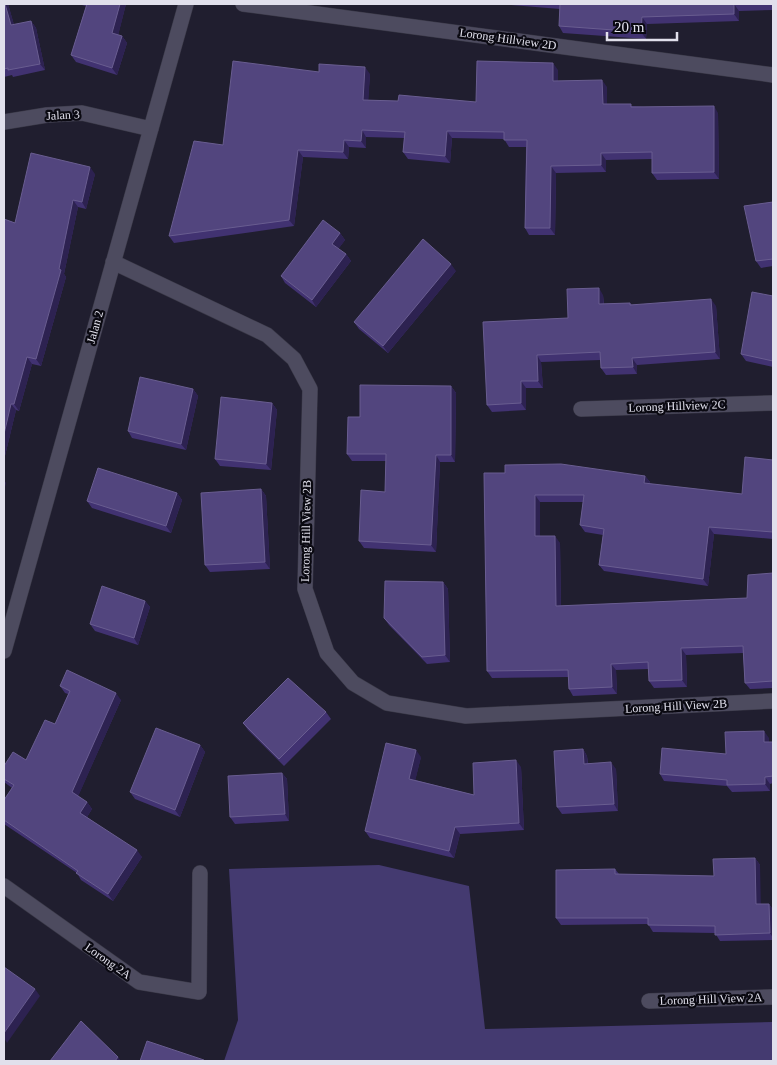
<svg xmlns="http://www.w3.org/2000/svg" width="777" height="1065" viewBox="0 0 777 1065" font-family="Georgia,serif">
  <rect width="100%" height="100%" fill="#201e2f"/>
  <path fill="#443a70" d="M379,865l90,21 16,143 288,-7v39h-549l14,-41 -9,-151z"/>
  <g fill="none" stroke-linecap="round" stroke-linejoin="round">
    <defs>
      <path id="minor" d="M243,4l530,71
        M4,122l43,-7 35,-2 69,16
        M113,262l154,73 27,24 16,30 -5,200 22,64 26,30 34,20 79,13 307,-15
        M581,409l192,-6
        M4,651l182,-647
        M4,886l135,96 60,10 1,-119
        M649,1001l124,-4"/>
    </defs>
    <use href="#minor" stroke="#393846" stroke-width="16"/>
    <use href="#minor" stroke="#4d4b5f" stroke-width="15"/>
  </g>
  <path fill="#413271" d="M4,4h4l6,21 17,-4 5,7 9,42 -32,7 -1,-2 -8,2z
    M78,4h48l-8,31 4,1 5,7 -10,32 -41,-13 -5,-7 15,-49z
    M498,4h275v6l-34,1v10l-92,3 -1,15 -83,-6 -4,-7 1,-17z
    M558,70v11l49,6v17l111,9 1,66 -62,1 -5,-7v-14l-46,1v12l-50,1 -1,62h-26l-4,-7 1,-81h-17l-5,-8 -52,-1 -2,25 -42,-4 -5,-7 1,-14 -38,-1v11l-17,-1 -1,12 -45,-2 -9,69 -120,17 -5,-7 54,-91 96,-73 51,2 -2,26 30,1 78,1z
    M95,174l-9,35 -8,-2 -14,67 2,3 -25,89 -9,-2 -13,47 -3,-1 -12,50v-241l11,4z
    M773,202v64l-12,2 -5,-7z
    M340,233l5,7 -7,9 8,5 5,7 -35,46 -31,-24 -4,-7z
    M456,271l-68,82 -29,-24 -5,-7z
    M603,295l1,9 26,-1 2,2 84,1 4,53 -83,6v9l-31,1 -5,-7v-8l-60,2 2,26h-17v22l-34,2 -5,-7 81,-87z
    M773,296v71l-27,-6 -5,-7z
    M451,386l5,7 -1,69h-15l-4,90 -72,-4 -5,-7 26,-49 1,-31h-34l-5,-7 13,-37z
    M193,389l5,7 -12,54 -54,-12 -4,-7z
    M272,403l5,7 -6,60 -51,-4 -5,-7z
    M773,460v79l-59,-5 -6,52 -104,-15 -5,-6 4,-30 -18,-3 -5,-7 3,-23h-43v34l20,7 1,63 186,-8 26,-25v115l-23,1 -5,-6 -2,-30 -57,2 1,32 -33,1 -5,-7v-12l-33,1 1,24 -44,2 -4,-7 -1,-12 -76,1 -5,-7 -3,-198 161,3 5,6v2l92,10z
    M261,489l5,7 4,73 -60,3 -5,-7z
    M177,493l5,7 -11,33 -79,-25 -5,-7z
    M443,582l5,7 2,73 -23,2 -38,-39 -5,-7z
    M145,601l5,6 -12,38 -43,-14 -5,-7z
    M60,686l61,14 -43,96 9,6 5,7 -5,8 55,40 -29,44 -32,-21 -4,-7 -73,-49v-24l8,-12 -8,-6v-16l22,-6 29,-36 13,-30 -3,-1z
    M326,712l5,7 -47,47 -36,-36 -5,-7z
    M769,738v4h4v41l-3,1v7l-38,1 -5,-6 -63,-5 -4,-7 66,-20z
    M200,745l5,7 -25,65 -45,-18 -5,-7z
    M583,749l4,7 1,7 28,6 2,42 -56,3 -5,-7z
    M421,757l-6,23 59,15 47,-28 3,63 -64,4 -6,24 -84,-20 -5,-7z
    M282,773l5,6 2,42 -54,3 -5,-7z
    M755,858l5,7v39h9l4,6v30l-53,1 -5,-8 -62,-1 -5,-8 -87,1 -5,-7 59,-49 4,5 95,2z"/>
  <path fill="#2d2251" d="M5,4h3l8,28 -5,-7z
    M120,4h6l-9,36 -5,-7z
    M734,4l5,7v10l-5,-7z
    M642,17l5,7 -1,15 -5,-7z
    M31,21l5,7 9,42 -5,-6z
    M122,36l5,7 -10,32 -5,-7z
    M553,63l5,7v18l-5,-7z
    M365,67l5,7 -2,33 -5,-7z
    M602,80l5,7v24l-4,-7z
    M714,106l4,7 1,66 -5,-7z
    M362,130l4,7v11l-5,-7z
    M447,131l5,7 -2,25 -5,-7z
    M344,140l5,7 -1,12 -5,-7z
    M298,150l5,7 -9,69 -5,-6z
    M601,153l5,7v12l-5,-7z
    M551,166l5,7 -1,62 -5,-7z
    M90,167l5,7 -9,35 -4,-7z
    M73,200l5,7 -14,67 2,3 -25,89 -5,-7 23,-90z
    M340,233l5,7 -8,11 -5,-7z
    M346,254l5,7 -35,46 -4,-7z
    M451,264l5,7 -68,82 -5,-7z
    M599,288l4,7 1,16 -5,-7z
    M711,299l5,7 4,53 -5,-7z
    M537,355l4,7 2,26 -5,-7z
    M27,357l5,7 -13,47 -5,-7z
    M632,358l5,7v9l-4,-7z
    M521,381l5,7v22l-5,-7z
    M451,386l5,7 -1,69 -4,-7z
    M193,389l5,7 -12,54 -5,-6z
    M272,403l5,7 -6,60 -5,-6z
    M11,404l5,6 -12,50v-26z
    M436,455l4,7 -4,90 -5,-7z
    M645,476l5,6 -1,8 -5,-7z
    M4,480l2,3 -2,8z
    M261,489l5,7 4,73 -5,-7z
    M177,493l5,7 -11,33 -5,-7z
    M535,495l5,7v41l-5,-7z
    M709,527l5,7 -6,52 -5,-7z
    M555,536l5,7 1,70 -5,-7z
    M443,582l5,7 2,73 -5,-7z
    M145,601l5,6 -12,38 -4,-7z
    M681,648l5,7 1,32 -5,-7z
    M611,664l5,6 1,24 -5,-7z
    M116,693l5,7 -44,99 -5,-7z
    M764,731l5,7v11l-5,-7z
    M200,745l5,7 -25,65 -5,-7z
    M583,749l4,7 1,14 -4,-6z
    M416,750l5,7 -7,29 -5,-7z
    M516,760l5,7 3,63 -5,-7z
    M611,762l5,7 2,42 -4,-7z
    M282,773l5,6 2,42 -4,-7z
    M765,777l5,7v7l-5,-7z
    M87,802l5,7 -7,11 -5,-7z
    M455,827l5,7 -6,24 -5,-7z
    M137,850l5,7 -29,44 -5,-7z
    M755,858l5,7 1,46 -5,-7z
    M769,904l4,6v28l-3,-5z
    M35,989l5,7 -33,47 -3,-5v-5z
    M118,1057l3,4h-6z"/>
  <path fill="#52457e" stroke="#695d90" d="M4,4h1l6,21 20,-4 9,43 -32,6v-2l-4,1z
    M87,4h33l-8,29 10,3 -10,32 -41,-13z
    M560,4h192h-18v10l-92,3 -1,15 -82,-6z
    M233,61l86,11v-8l46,3 -2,33 35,1 1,-6 77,7 1,-41 76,2v18l49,-1 1,24h28v3l83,-1v66l-62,1v-21l-51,1v12l-50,1 -1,62h-25l2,-88h-23v-8l-57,-1 -2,25 -42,-4 2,-20 -43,-2 -1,11 -17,-1 -1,12 -45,-2 -9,70 -120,16 25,-95 29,4z
    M31,153l59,14 -8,35 -9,-2 -14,69 2,1 -25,89 -9,-2 -13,47h-3l-7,30v-215l11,4z
    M773,202v57l-17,2 -12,-55z
    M323,220l17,13 -8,11 14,10 -34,46 -31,-24z
    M423,239l28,25 -68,82 -29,-24z
    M599,288v16l31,-1v2l81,-6 4,53 -83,6 1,9 -32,1 -1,-16 -63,3 1,26h-17v22l-34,2 -4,-83 85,-4 -1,-29z
    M752,292l21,4v65l-32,-7z
    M140,377l53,12 -12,55 -53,-13z
    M360,385l91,1v69h-15l-5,90 -72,-4 2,-51 24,2 1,-38h-39l1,-37h12z
    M221,397l51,6 -6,61 -51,-5z
    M745,457l28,3v72l-64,-5 -6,52 -104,-14 5,-36 -24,-4 4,-30h-49v41h20l1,70 191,-8 1,-23 25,-2v108l-28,2 -2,-37 -62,2 1,32 -33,1 -1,-19 -37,2 1,23 -43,2 -1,-19 -81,1 -3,-198h21v-8l56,-1 84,12 -1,7 98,11z
    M98,468l79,25 -11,33 -79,-25z
    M261,489l4,73 -60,3 -4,-72z
    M385,581l58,1 2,73 -23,2 -38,-39z
    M102,586l43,15 -11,37 -44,-14z
    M67,670l49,23 -44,99 15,10 -7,11 57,37 -29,44 -32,-21 2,-2 -74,-51v-20l10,-15 -10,-6v-13l9,-14 13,8 19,-40 10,4 15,-33 -10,-5z
    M288,678l38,34 -47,47 -36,-36z
    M156,728l44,17 -25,65 -45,-18z
    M764,731v11h9v34l-8,1v7l-38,1v-5l-67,-6 2,-26 64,6 -1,-22z
    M386,743l30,7 -7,29 65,16 -1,-32 43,-3 3,63 -64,4 -6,24 -84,-20z
    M583,749l1,15 27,-2 3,42 -57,3 -3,-56z
    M282,773l3,41 -55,3 -2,-41z
    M755,858l1,46h13l1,29 -55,2v-9l-67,-1v-7h-92v-48l59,-1v5l99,2 -1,-17z
    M4,967l31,22 -31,44z
    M81,1021l37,36 -3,4h-65z
    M147,1041l57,19 -1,1h-63z"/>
  <g text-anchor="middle" stroke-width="4.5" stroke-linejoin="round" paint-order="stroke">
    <g font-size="12" fill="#e1e0ec" stroke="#0a0911">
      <text transform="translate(508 39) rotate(8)" y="4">Lorong Hillview 2D</text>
      <text transform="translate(63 115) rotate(-3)" y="4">Jalan 3</text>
      <text transform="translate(95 327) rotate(-74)" y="4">Jalan 2</text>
      <text transform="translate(677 406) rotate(-2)" y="4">Lorong Hillview 2C</text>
      <text transform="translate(306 531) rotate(-89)" y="4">Lorong Hill View 2B</text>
      <text transform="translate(676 706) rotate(-3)" y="4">Lorong Hill View 2B</text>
      <text transform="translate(108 961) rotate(35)" y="4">Lorong 2A</text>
      <text transform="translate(711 999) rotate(-2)" y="4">Lorong Hill View 2A</text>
    </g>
  </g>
  <rect width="777" height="1065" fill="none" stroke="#e1e0ec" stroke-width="10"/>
  <path d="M607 32v8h70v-8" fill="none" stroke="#e1e0ec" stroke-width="2.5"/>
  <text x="614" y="32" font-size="15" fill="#e1e0ec" stroke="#0a0911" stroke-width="4" paint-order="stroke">20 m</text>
</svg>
